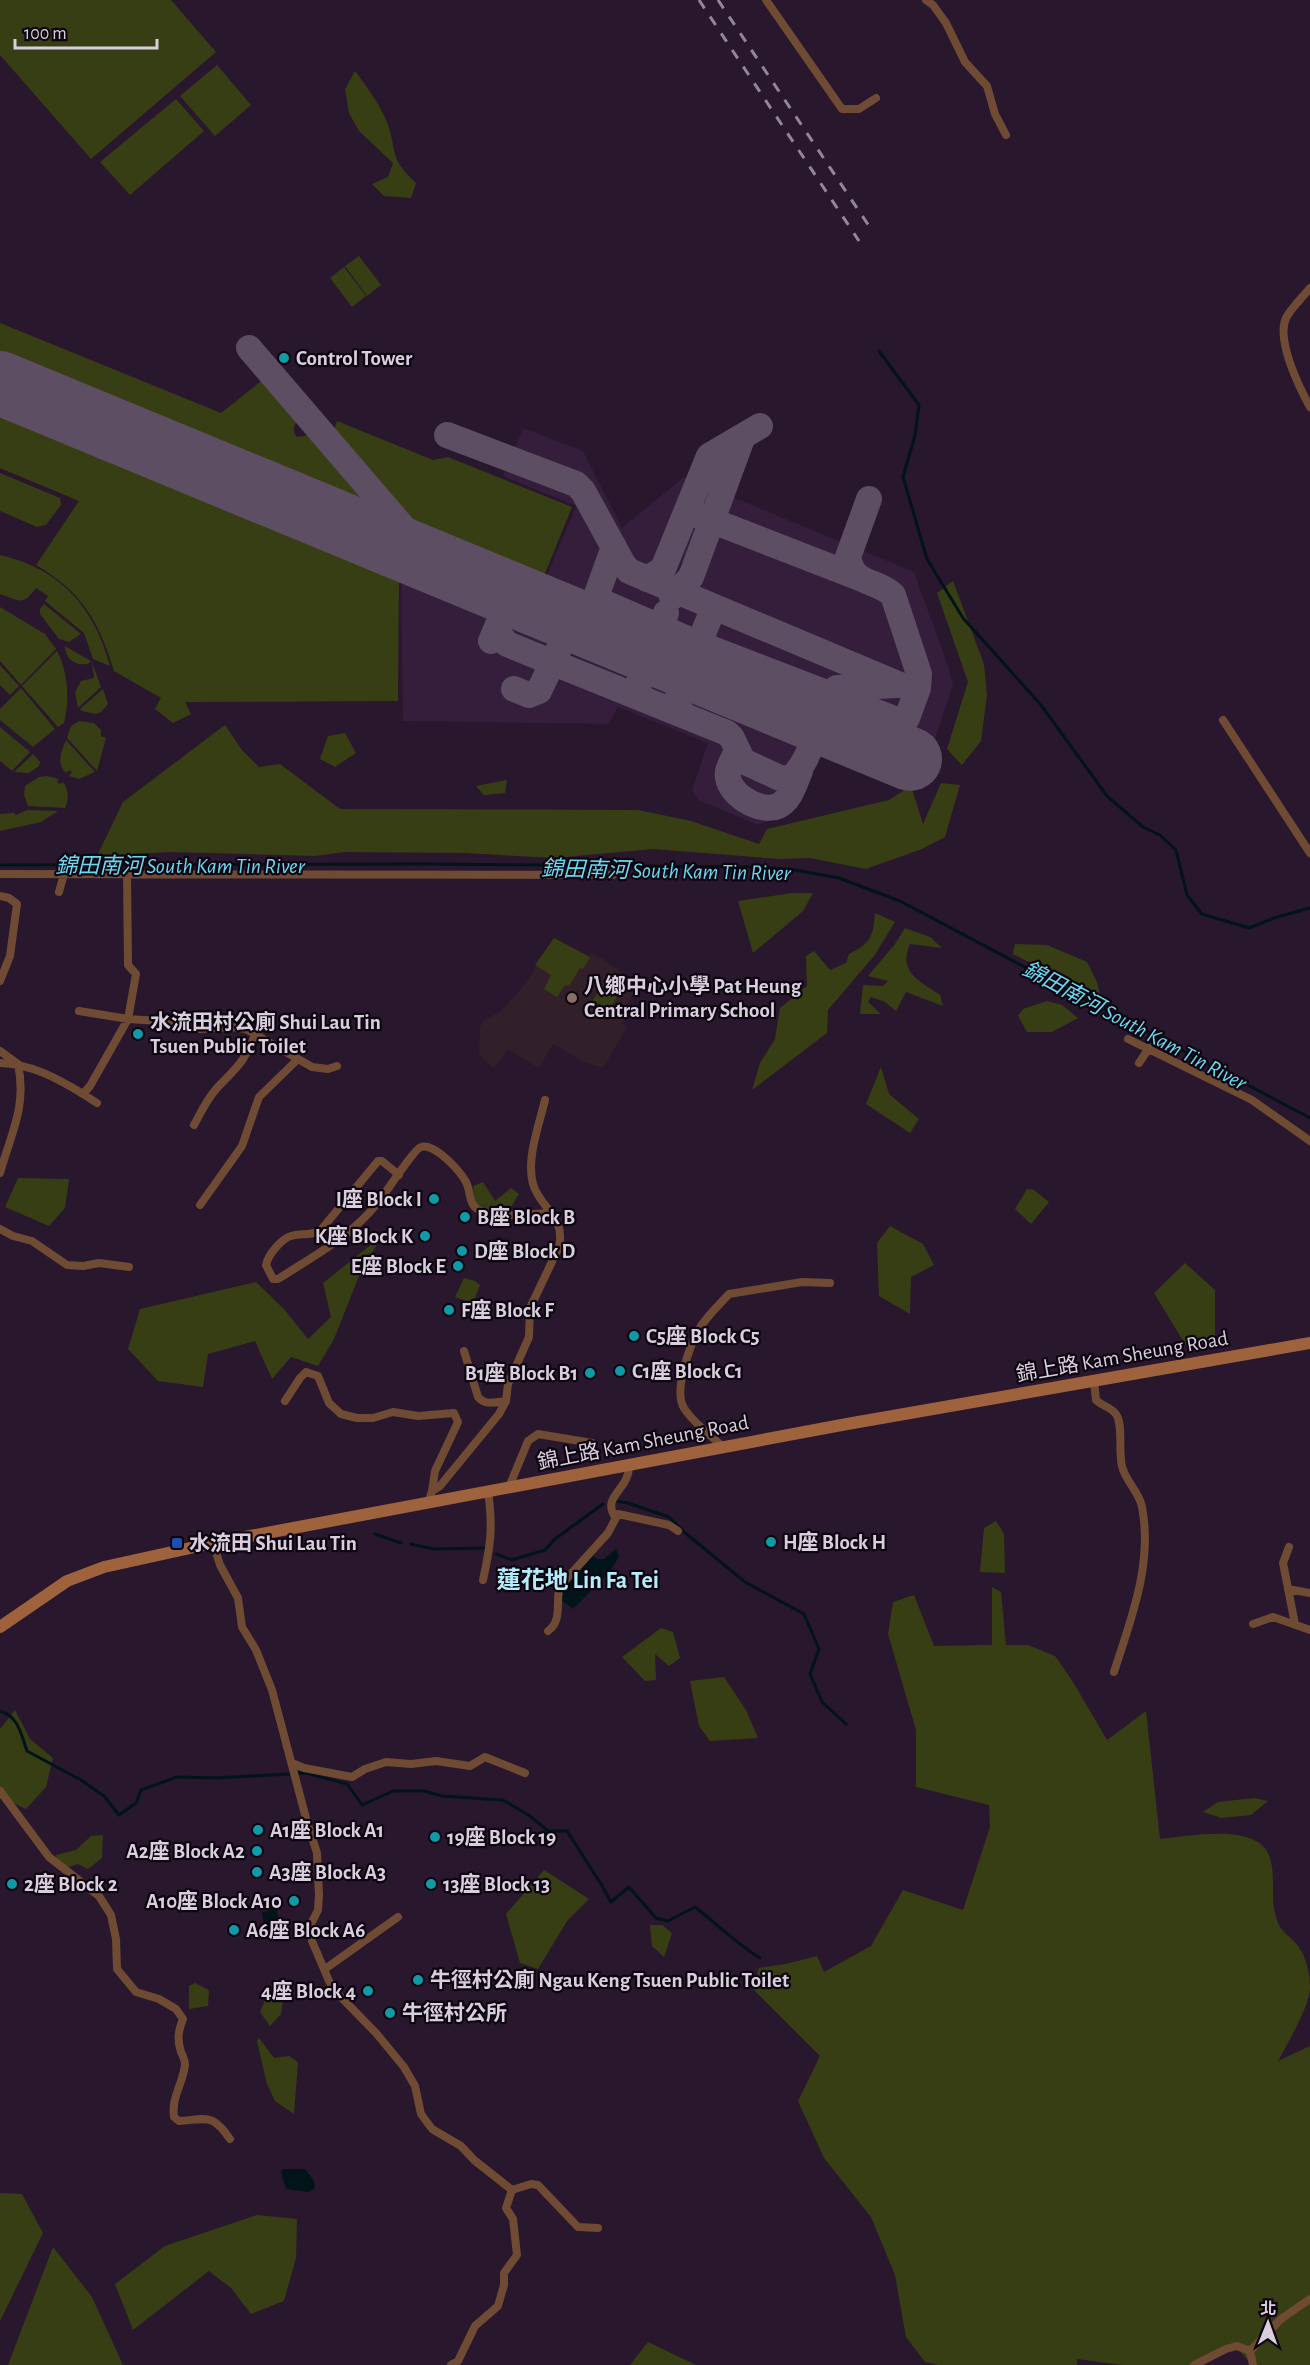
<svg xmlns="http://www.w3.org/2000/svg" width="1310" height="2365" viewBox="0 0 1310 2365" font-family="'Alegreya Sans','Noto Sans TC',sans-serif">
  <rect width="100%" height="100%" fill="#29172e"/>
  <path fill="#341e3b" d="M523,428l60,23 39,77 62,-51 230,95 35,97 4,16 -19,57 -390,-160 32,-76 -73,-30z
    M401,579l81,36 337,138 -30,61 -31,11 -60,-25 -6,-10 16,-47 -90,-36 -10,17 -205,-3z"/>
  <path fill="#312029" d="M554,938l35,19 3,-4 9,5 35,25 1,5 -12,20 5,2 -8,13 5,4 -24,41 -19,-6 -31,-18 -14,24 -31,-19 -13,18h-3l-13,-12 1,-28 4,-7 16,-8 25,-28z"/>
  <path fill="#383e14" d="M0,0h171l45,52 -125,107 -91,-104z
    M217,65l34,40 -36,31 -35,-40z
    M355,71c12,16 24,32 32,51 11,31 1,35 29,61l-5,15 -27,-2 -12,-12 16,-7 5,-14 -34,-32 -10,-18 -4,-24z
    M176,99l28,32 -74,64 -30,-33z
    M359,256l22,29 -14,11 -22,-30z
    M344,267l22,29 -14,11 -22,-29z
    M0,323l221,90 44,-35 36,39 -7,9v7l3,4 17,-3 73,84 -387,-160z
    M0,413l399,164 -1,124 -213,1 6,12 -18,9 -18,-14 6,-11 -47,-27c-15,-50 -32,-79 -78,-106l43,-64 -79,-33z
    M337,421l96,39 15,-3 124,50 -30,74 -133,-55 -77,-89z
    M0,473l60,25 1,7 -15,20 -9,2 -37,-16z
    M0,555c61,14 94,52 110,111l-17,-7 -9,-26 -39,-32 3,-5 -12,-8c-14,18 -15,13 -36,6z
    M953,581l31,83 3,31 -6,46 -19,24 -15,-16 21,-67 -31,-89z
    M44,604l37,30 -12,8 -10,-3 -19,-25v-5z
    M0,607l45,27 11,15 -35,36 -21,-24z
    M65,646l26,15 -3,3c-14,2 -23,-6 -23,-18z
    M57,651c11,21 13,48 7,72l-6,4 -36,-41z
    M92,662l9,25 -23,21 -3,-16 6,-11 13,-3z
    M0,665l19,21 -9,9 -10,-10z
    M21,688l34,41 -22,18 -33,-27v-11z
    M103,689l5,15 -7,8 -5,2 -14,-3 -2,-2z
    M79,721l15,2 7,7v6l5,2 -9,33 -30,-33 4,-12z
    M225,725l17,25 17,17 21,-3 60,45 298,1 53,11 68,23 8,-15 122,-29 22,-14 12,38 18,-41 19,2 -15,52 -23,12 -56,20 -56,-11 -31,1 -126,-10 -98,9 -90,-5 -120,-1 -30,4 -145,-4 -73,4 26,-54z
    M0,727l30,25 -18,19 -12,-10z
    M345,733l11,20 -21,14 -15,-8 8,-23z
    M66,740l29,32 -16,7 -10,-3 3,-4 -3,-2 -3,3c-10,-10 -5,-21 0,-33z
    M33,754l7,8 -1,4 -10,7 -15,-1z
    M47,776l12,3 -2,3 3,2 3,-2c6,8 6,17 2,26l-37,-2 -4,-11 1,-9 14,-9z
    M507,780l-2,13 -21,2 -8,-9z
    M27,810l31,1 -17,11 -41,9v-17l14,-1 2,2z
    M792,893h21l-10,18 -50,42 -15,-52z
    M875,913l20,9 -21,34 -46,54 -1,23 -75,57 8,-27 15,-24 5,-31 27,-22 -1,-30 8,-5 16,19 16,-7 3,-9c22,-11 24,-17 26,-41z
    M905,928l25,9 12,11 -32,-4c-12,28 9,37 30,51l3,11 -37,-14 -10,19 -11,-9 -14,-5 -3,5 13,12h-21l3,-29 20,1 5,-5 -20,-5 27,-32z
    M554,938l36,19 -7,12 -3,-1 -11,18 -4,-1 -8,12 -13,-8 7,-14 -16,-10z
    M1015,944l32,1 40,17 10,20 4,17 -88,-45z
    M611,972l15,10 -17,28 -16,-10z
    M1047,1001l15,4 16,13 -26,14h-25l-9,-16 5,-7z
    M881,1067l8,27 30,25 -9,14 -44,-29z
    M18,1178l51,1 -4,29 -16,18 -44,-19z
    M483,1182l12,19 16,-13 8,6 -11,18 -18,-2 -15,-7 -2,-17z
    M1027,1189l7,1 15,12 -18,22 -16,-15z
    M890,1226l33,18 11,21 -23,12 -1,37 -31,-18 -2,-53z
    M382,1236l-21,35 -27,68 -16,27 -27,-9 -19,22 -17,-38 -47,13 -5,33 -45,-6 -30,-32 12,-40 116,-27 28,27 24,30 23,-22 -8,-34z
    M1185,1263l30,27v47l-30,7 -31,-51z
    M464,1278l11,3 5,4 -7,18 -18,-6z
    M996,1521l8,13 1,39 -25,-1 4,-44z
    M992,1587l9,5 5,53h22l27,11 18,26 34,58 39,-29 14,128c29,-3 70,-11 96,2 25,12 13,51 19,72 5,21 12,19 23,33 9,12 12,29 12,43 -2,20 -22,54 -32,72l32,-15v319h-58l-14,-16 -49,16h-66l-46,-6v6h-139l-13,-3 -19,-25 -11,-62 -24,-58 -47,-59 -26,-57 22,-45 -68,-68 7,-20 27,-4 31,-8 7,16 47,-26 32,-56 60,20 27,-83 -1,-22 -73,-18v-57l-28,-96 5,-32 21,-7 20,51 58,-1z
    M661,1628l12,4 7,26 -11,8 -14,-12 1,26 -11,1 -23,-24z
    M724,1677l22,33 12,28 -48,3 -11,-15 -9,-45z
    M15,1710l15,29 23,19 -7,29 -20,22 -26,-12v-68z
    M1254,1798l14,3 -17,14 -29,3 -19,-6 15,-10z
    M103,1835l-1,23 -14,11 -10,-5 -18,6 -4,-15 20,-5 15,-14z
    M544,1870l45,29 -22,22 -29,48 -18,-6 -14,-49z
    M650,1925h12l10,8 -8,24 -12,-11z
    M274,1979l12,1 -5,34 -11,12 -10,-14z
    M195,1983l14,7 -1,16 -19,3v-23z
    M259,2038l15,20 15,-2 9,6 -4,52 -19,-13 -8,-17 -10,-43z
    M0,2193l22,1 21,39 -43,88z
    M257,2215l40,4 -1,39 -12,43 -33,13 -20,-26 -22,-17 -76,59 -18,-46 50,-38z
    M53,2247l39,50 31,68h-115z
    M648,2342l48,23h-66z"/>
  <path fill="#001419" d="M616,1549l3,8 -9,14 -37,38 -13,-10 2,-10 29,-34 7,4h6z
    M275,1898l5,32 -15,3 -3,-21 8,-1 -2,-12z
    M283,2169h22l9,12 1,7 -6,4 -23,-3 -5,-17z"/>
  <g fill="none" stroke-linecap="round" stroke-linejoin="round">
    <path stroke="#001419" stroke-width="3" d="M879,351l40,54 -4,30 -12,42 24,82 36,59 78,87 66,91 36,31 17,8 16,15 11,45 15,19 47,14 25,-10 36,-10
      M0,865l421,-1 340,3 34,3 44,8 61,23 410,217
      M616,1501l12,2 41,14 15,15 61,50 59,32 15,35 -9,25 12,28 24,22
      M375,1534l26,9
      M411,1544l22,5 51,-1
      M496,1554l16,6 33,-10 10,-11 48,-35
      M0,1711c19,6 21,23 27,40l54,29 23,16 15,19 17,-12 5,-13 36,-13 39,1 90,-5 41,11 15,21 31,-14h31l18,5 61,4 27,16 18,15h19l34,53 10,18 18,-15 27,31 12,3 27,-14c22,17 42,37 65,51"/>
    <path stroke="#5e4e63" stroke-width="26" d="M249,348l183,213
      M447,435l129,49 7,7 40,73 6,7 271,114 18,3 1,-14 -26,-79c-17,-16 -40,-9 -45,-38l21,-58
      M687,511l175,68
      M614,547l-17,47 3,7 99,43 203,78 5,-4 11,-30
      M647,579l16,-10 46,-113 51,-30
      M672,597l19,-20 52,-141
      M498,627v6l9,11 220,89 5,5 11,23 37,17 10,1c12,-10 22,-30 24,-46 3,-21 3,-32 23,-45l59,-3
      M491,641l20,-47
      M514,689l15,6 10,-4 20,-42
      M750,693l57,-3
      M643,699l-5,-9 1,-8 27,-69
      M683,715l-6,-12 1,-7 33,-82 -1,-8
      M737,750c-2,6 -7,14 -9,21 -4,22 32,43 50,35 13,-6 17,-24 22,-35"/>
    <path stroke="#5e4e63" stroke-width="64" d="M0,383l910,376"/>
    <path stroke="#704b34" stroke-width="8" d="M766,0l76,109h17l17,-11
      M926,0l7,5 13,18 19,39 22,24 8,28 11,21
      M1310,288c-8,10 -18,19 -24,30 -10,22 13,69 24,89
      M1223,720l87,133
      M0,874c204,-1 409,2 613,1
      M59,892l5,-18
      M0,896l9,2 8,6 -7,52 -10,25
      M79,1011l49,8 31,2 41,8 32,-2 14,2 66,38 16,2 9,-3
      M1128,1039l124,61 58,41
      M0,1051l18,13c9,43 -7,69 -18,109
      M0,1063c31,1 57,15 83,31l7,-8 38,-67 8,-45 -8,-9 -1,-93
      M1139,1063l10,-15
      M83,1094l14,9
      M194,1125c7,-13 13,-26 23,-37 18,-19 29,-27 38,-54
      M399,1175l-17,-14h-4l-58,70c-11,5 -19,2 -29,5 -10,3 -23,19 -25,29l7,14h5c34,-22 72,-42 98,-74 8,-9 38,-56 45,-58 14,-4 39,24 45,35 5,9 2,23 13,28 17,8 54,4 73,3
      M200,1205l42,-59 17,-49 39,-38
      M0,1229l13,7 19,5 35,24 16,1 16,-3 30,4
      M464,1351l14,46c7,9 18,5 28,4
      M1094,1381l2,19c6,6 14,7 19,13 9,9 3,40 7,53 3,15 17,25 20,41 11,57 -11,112 -28,165
      M285,1401l15,-23 6,-6 12,4 11,27 12,11 16,4h16l20,-6 25,4 36,-3 4,9 -23,49 -3,20
      M723,1447c-12,-12 -30,-24 -39,-39 -11,-17 6,-63 15,-79 8,-13 20,-24 30,-35l73,-12 28,1
      M509,1487l19,-46 10,-7 54,9
      M429,1501l3,-10 8,-5 59,-72 7,-13 2,-17 21,-47 1,-29 29,-61c7,-32 -19,-38 -26,-63 -7,-26 6,-58 12,-84
      M615,1517c-14,-21 15,-27 14,-52
      M213,1543l7,22 18,33 4,29 14,23 16,40 35,132 10,31 2,42 -1,15 -7,14 1,17 17,40 6,10 41,42 28,34 11,19 6,28 11,15 29,17 13,14 38,30
      M1289,1547l-6,16 12,61
      M483,1580c8,-36 10,-53 5,-89
      M1288,1589l22,4
      M1253,1624l20,-7 37,13
      M548,1631c15,-10 7,-30 12,-45l48,-53 10,-19 51,11 9,6
      M292,1763l12,5 48,9 13,-8 21,-7 25,2 25,-3 34,5 15,-9 40,16
      M0,1791l49,66 50,39 12,19 5,24 1,30 19,23 23,7 17,10 7,10c-5,12 -6,21 -2,33 2,4 4,9 4,13 -2,18 -14,33 -11,52l5,4c28,-2 33,-8 51,18
      M325,1969l73,-52
      M451,2365l7,-4 17,-35 23,-20 6,-21v-12l13,-18 -4,-36 -7,-11 6,-18 19,-6 7,1 40,42 20,1
      M1194,2365l32,-16 11,-3 13,5
      M1253,2365l-3,-14 31,-32 29,-20"/>
    <path stroke="#9e633d" stroke-width="12" d="M0,1627l67,-46 37,-14 109,-24 634,-119 463,-81"/>
    <path stroke="#948698" stroke-width="3" stroke-dasharray="10 10" stroke-linecap="butt" d="M699,0l160,241
      M718,0l155,232"/>
  </g>
  <g fill="#0f9aa8" stroke="#0d0610" stroke-width="2">
    <circle cx="284" cy="358" r="6"/>
    <circle cx="138" cy="1034" r="6"/>
    <circle cx="434" cy="1199" r="6"/>
    <circle cx="465" cy="1217" r="6"/>
    <circle cx="425" cy="1236" r="6"/>
    <circle cx="462" cy="1251" r="6"/>
    <circle cx="458" cy="1266" r="6"/>
    <circle cx="449" cy="1310" r="6"/>
    <circle cx="634" cy="1336" r="6"/>
    <circle cx="620" cy="1371" r="6"/>
    <circle cx="590" cy="1373" r="6"/>
    <circle cx="771" cy="1542" r="6"/>
    <circle cx="258" cy="1830" r="6"/>
    <circle cx="435" cy="1837" r="6"/>
    <circle cx="257" cy="1851" r="6"/>
    <circle cx="257" cy="1872" r="6"/>
    <circle cx="12" cy="1884" r="6"/>
    <circle cx="431" cy="1884" r="6"/>
    <circle cx="294" cy="1901" r="6"/>
    <circle cx="234" cy="1930" r="6"/>
    <circle cx="418" cy="1980" r="6"/>
    <circle cx="368" cy="1991" r="6"/>
    <circle cx="390" cy="2013" r="6"/>
  </g>
  <circle fill="#8d6e63" stroke="#0d0610" stroke-width="2" cx="572" cy="998" r="6"/>
  <rect fill="#1a4fb4" stroke="#0d0610" stroke-width="2" x="171" y="1537" width="12" height="12" rx="3"/>
  <g text-anchor="middle" stroke-width="4.5" stroke-linejoin="round" paint-order="stroke">
    <g font-size="21" font-weight="bold" fill="#d9cedd" stroke="#0d0610" text-anchor="start">
      <text x="296" y="365">Control Tower</text>
      <text x="584" y="993">八鄉中心小學 Pat Heung<tspan x="584" dy="24">Central Primary School</tspan></text>
      <text x="150" y="1029">水流田村公廁 Shui Lau Tin<tspan x="150" dy="24">Tsuen Public Toilet</tspan></text>
      <text x="422" y="1206" text-anchor="end">I座 Block I</text>
      <text x="477" y="1224">B座 Block B</text>
      <text x="413" y="1243" text-anchor="end">K座 Block K</text>
      <text x="474" y="1258">D座 Block D</text>
      <text x="446" y="1273" text-anchor="end">E座 Block E</text>
      <text x="461" y="1317">F座 Block F</text>
      <text x="646" y="1343">C5座 Block C5</text>
      <text x="632" y="1378">C1座 Block C1</text>
      <text x="578" y="1380" text-anchor="end">B1座 Block B1</text>
      <text x="783" y="1549">H座 Block H</text>
      <text x="189" y="1550">水流田 Shui Lau Tin</text>
      <text x="270" y="1837">A1座 Block A1</text>
      <text x="447" y="1844">19座 Block 19</text>
      <text x="245" y="1858" text-anchor="end">A2座 Block A2</text>
      <text x="269" y="1879">A3座 Block A3</text>
      <text x="24" y="1891">2座 Block 2</text>
      <text x="443" y="1891">13座 Block 13</text>
      <text x="282" y="1908" text-anchor="end">A10座 Block A10</text>
      <text x="246" y="1937">A6座 Block A6</text>
      <text x="430" y="1987">牛徑村公廁 Ngau Keng Tsuen Public Toilet</text>
      <text x="356" y="1998" text-anchor="end">4座 Block 4</text>
      <text x="402" y="2020">牛徑村公所</text>
    </g>
    <g font-size="21" fill="#d9cedd" stroke="#0d0610">
      <text transform="translate(1122 1356) rotate(-10)" y="7">錦上路 Kam Sheung Road</text>
      <text transform="translate(643 1442) rotate(-11)" y="7">錦上路 Kam Sheung Road</text>
    </g>
    <g font-size="22" font-style="italic" fill="#6ad9f0" stroke="#0d0610">
      <text x="180" y="873">錦田南河 South Kam Tin River</text>
      <text transform="translate(666 870) rotate(1)" y="8">錦田南河 South Kam Tin River</text>
      <text transform="translate(1135 1025) rotate(28)" y="8">錦田南河 South Kam Tin River</text>
    </g>
    <g font-size="24" font-weight="bold" fill="#b4ecfa" stroke="#0d0610">
      <text x="578" y="1588">蓮花地 Lin Fa Tei</text>
    </g>
  </g>
  <g transform="translate(1268 2323) rotate(1)" stroke="#0d0610" stroke-width="4.5" paint-order="stroke">
  <path d="M0-4.5L10 22L0 15L-10 22Z" fill="#d9cedd"/>
  <text y="-9" font-size="16" font-weight="bold" text-anchor="middle" fill="#d9cedd">北</text>
  </g>
  <path d="M15 39v9h142v-9" fill="none" stroke="#d9cedd" stroke-width="3"/>
  <text x="24" y="39" font-size="18" fill="#d9cedd" stroke="#0d0610" stroke-width="4.5" paint-order="stroke">100 m</text>
</svg>
